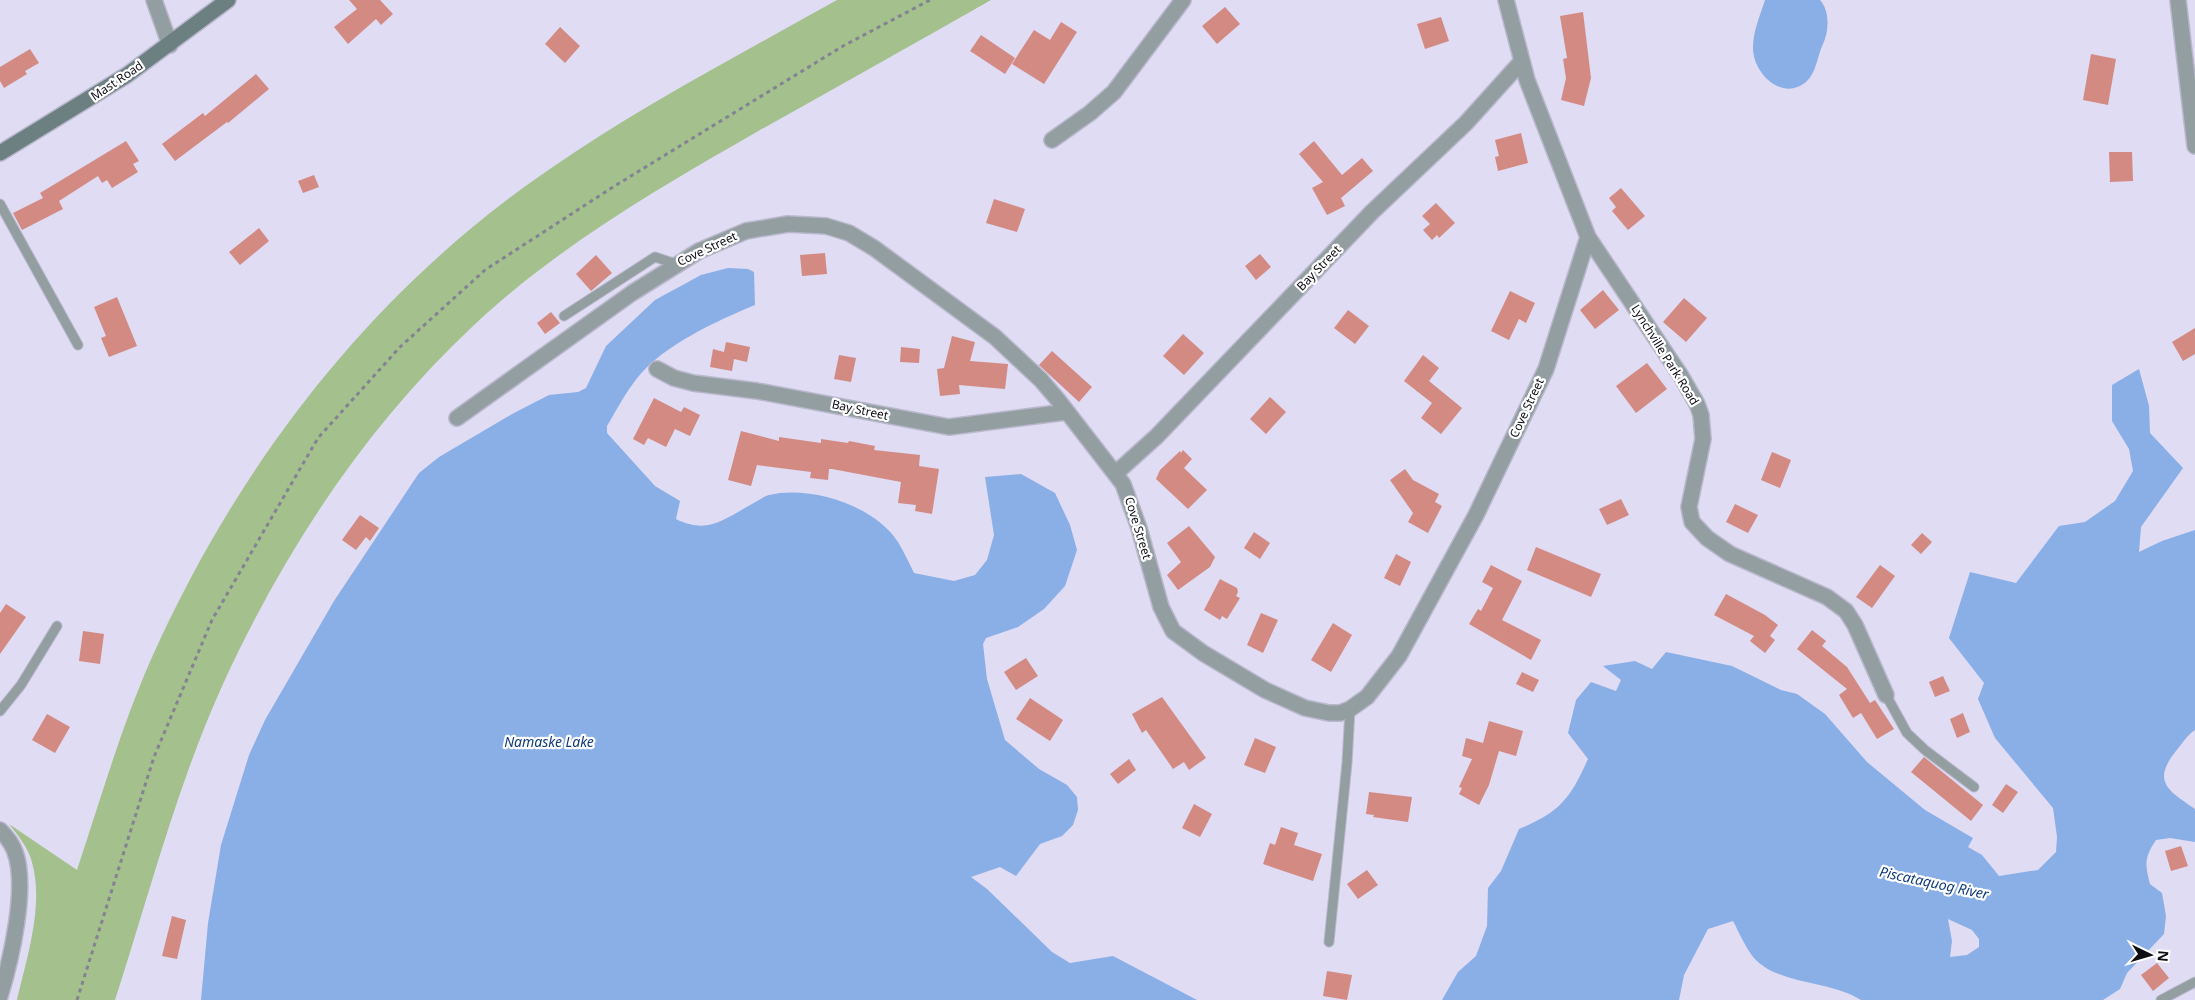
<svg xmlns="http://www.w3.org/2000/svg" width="2195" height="1000" viewBox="0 0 2195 1000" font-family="'Noto Sans',sans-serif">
  <rect width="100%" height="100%" fill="#dfdcf4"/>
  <path fill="#a3c08d" d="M837,0h154c-77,44 -154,87 -231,130 -101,58 -202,116 -287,196 -107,100 -189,225 -250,358 -46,101 -74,211 -108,316h-98c10,-44 29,-99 13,-144 -5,-12 -13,-22 -21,-32l68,46c24,-72 45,-146 76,-215 87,-193 219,-364 394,-484 92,-64 192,-116 290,-171z"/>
  <path fill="#8aaee6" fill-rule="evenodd" d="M1765,0h55c10,11 9,31 3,44 -6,12 -6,28 -17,38 -24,20 -53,-9 -53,-34 0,-17 7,-32 12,-48z
    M728,268l20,1 6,3 1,33c-38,16 -90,39 -117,72 -12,15 -21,32 -31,49v7l48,53 25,15 -4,18c32,16 48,0 76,-15 6,-3 12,-8 17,-9 42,-10 106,11 129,47 6,10 11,21 16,31l40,8 21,-6 12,-15 7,-25 -9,-58 36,-3 34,19 15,32 7,25 -12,36 -21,23 -26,18 -32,11 -3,6 4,35 18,61 34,29 28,16 10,12 1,13 -5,15 -11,11 -22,8 -24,32 -16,-9 -29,10 16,12 65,63 18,11 43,-7 84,44h-996l7,-77 13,-78 28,-90 16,-35 69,-119 85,-128 20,-16 75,-44 35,-18 29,-3 8,-4 20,-42 49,-46 46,-25z
    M2139,369l10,37 1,27 33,35 -42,59 -2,25 23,-11 33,-11v200c-8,5 -13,14 -19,21 -25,31 -7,40 19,58v33l-25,-4 -14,2c-12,18 -11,24 -6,44l12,9 4,23 -2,18 -37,39 -7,16 -17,11h-242c-31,-20 -83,-15 -107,-42 -9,-11 -15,-26 -21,-37l-25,8 -24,46 -5,25h-237l16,-28 18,-16 11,-30 1,-38 13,-17 18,-42c41,-17 51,-30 69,-70l-20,-26 8,-33 15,-18 25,9 5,-11 -18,-14 32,-5 17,8 14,-17 66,14 49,24 16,4 28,20 42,48 58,48 48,28 -5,9 14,8 17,21 39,-6 18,-18 1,-15 -4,-29 -58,-70 -17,-39 6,-16 -35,-45 21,-66 46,11 43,-57 26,-4 30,-21 18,-30 -4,-22 -17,-28v-36zM1948,919l24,11 7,9v8l-12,8 -17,2 2,-16z"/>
  <path fill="#d38a83" d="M349,0h31l13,14 -12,11 -5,-6 -28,25 -14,-17 23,-18z
    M1225,7l15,17 -23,20 -15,-18z
    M1583,12l8,66 -7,28 -23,-6 5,-22 -3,-19 4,-1 -7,-42z
    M1441,17l8,24 -24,8 -8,-25z
    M1061,22l16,10 -33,52 -32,-20 22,-34 16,10z
    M560,27l20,19 -15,17 -20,-19z
    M981,35l34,23 -10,16 -35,-23z
    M30,49l9,14 -14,8 2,3 -23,14 -4,-7v-14z
    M2091,54l25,5 -8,46 -25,-5z
    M256,74l13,15 -41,34 -1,-1 -52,39 -13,-17 41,-31 2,3z
    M1521,133l7,30 -30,8 -3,-14 4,-1 -4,-16z
    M126,141l13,20 -6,3 5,8 -26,16 -5,-8 -5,3 -4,-7 -39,25 4,8 -41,21 -9,-17 30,-15 -3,-5z
    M1314,141l28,34 20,-17 11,13 -32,27 4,8 -18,9 -15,-27 11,-6 -24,-28z
    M2109,152h23l1,29 -23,1z
    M314,175l5,12 -16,6 -5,-12z
    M1621,188l24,28 -17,14 -16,-19 4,-4 -7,-9z
    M994,199l31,10 -8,23 -31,-9z
    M1436,203l19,20 -16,15 -2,-3 -5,5 -9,-10 7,-6 -8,-8z
    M259,228l10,13 -29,24 -11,-13z
    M825,253l2,21 -25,2 -2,-21z
    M1260,254l11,13 -15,13 -11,-14z
    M596,255l16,18 -21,18 -15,-17z
    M1603,290l16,20 -24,19 -15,-19z
    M1510,291l25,12 -9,20 -7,-4 -10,21 -18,-9z
    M117,297l20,49 -28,11 -8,-19 5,-2 -12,-29z
    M1684,298l23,20 -21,24 -23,-20z
    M1348,310l21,16 -14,18 -21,-16z
    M551,312l9,11 -15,11 -8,-11z
    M2195,328v26l-12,7 -11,-19z
    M1183,334l21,19 -20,22 -21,-19z
    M952,336l23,6 -5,19 38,3 -3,25 -46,-4 1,9 -20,2 -3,-27 7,-1z
    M726,342l24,5 -3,15 -13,-3 -2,12 -22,-4 3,-18 11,3z
    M901,347l19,2 -1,14 -19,-1z
    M1052,351l40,36 -13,15 -40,-37z
    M839,355l17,3 -5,24 -17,-3z
    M1423,355l16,13 -10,13 33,27 -21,26 -20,-16 11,-15 -28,-22z
    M1647,363l20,26 -31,24 -20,-27z
    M1270,397l16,15 -20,22 -16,-15z
    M654,398l27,14 3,-5 16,8 -10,21 -15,-7 -9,18 -18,-9 -4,7 -11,-6z
    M741,431l38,10v-4l42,6v-4l27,4 1,-2 26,5 -1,4 46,5 -1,11 20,3 -7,45 -17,-3 1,-6 -18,-2 3,-21 -69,-13h-3l-1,11 -18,-2 1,-6 -54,-7 -6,21 -23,-6z
    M1183,450l9,9 -8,9 23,22 -19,19 -32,-30 4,-9 20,-19 1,2z
    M1772,452l19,8 -11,28 -19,-8z
    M1405,469l8,11 26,14 -4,8 7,4 -14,27 -20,-11 5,-9 -23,-33z
    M1621,499l8,16 -22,10 -8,-16z
    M1735,504l23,11 -10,18 -22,-11z
    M360,515l19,13 -9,13 -4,-4 -10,13 -14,-10z
    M1189,526l26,31 -5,10 -32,23 -11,-15 14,-13 -14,-19z
    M1254,532l16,11 -10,16 -16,-11z
    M1922,533l10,9 -11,12 -10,-9z
    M1536,547l65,27 -10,23 -64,-27z
    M1396,554l15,8 -11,24 -16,-8z
    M1491,565l31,16 -20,39 39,20 -10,20 -62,-36 9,-15 3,2 12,-23 -11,-6z
    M1880,565l15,11 -23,32 -16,-11z
    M1220,579l17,9 1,4 -2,4 4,2 -13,21 -5,-3 -2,4 -16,-10z
    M1726,594l39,21 13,10 -8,11 5,4 -10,13 -15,-12 4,-5 -40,-21z
    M6,604l20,13 -26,37v-41z
    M1261,613l17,7 -15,33 -16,-8z
    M1333,623l19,12 -21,37 -20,-12z
    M1812,630l14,11 -4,5 25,21 23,36 5,-3 19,29 -17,10 -16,-26 -8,5 -14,-23 8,-6 -50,-40z
    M83,631l21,3 -4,30 -21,-3z
    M1026,658l12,18 -22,14 -12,-18z
    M1522,672l17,8 -6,12 -17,-8z
    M1943,676l7,15 -15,6 -6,-15z
    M1162,697l44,61 -17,12 -5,-8 -11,7 -27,-39 -4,3 -10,-19z
    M1030,698l33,22 -13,21 -34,-22z
    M1963,713l7,19 -13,6 -7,-19z
    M47,714l23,13 -15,26 -23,-13z
    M1489,721l34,10 -7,25 -17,-5 -10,34 -10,20 -20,-11 3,-6 -3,-1 13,-28 -10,-3 4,-18 17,5z
    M1255,738l21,9 -11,26 -21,-8z
    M1924,757l59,48 -12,16 -60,-49z
    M1129,759l7,11 -18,14 -8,-10z
    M2006,784l12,8 -15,21 -11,-8z
    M1369,792l43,5 -4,25 -35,-5 1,-2 -8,-1z
    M1194,804l18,10 -12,23 -18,-9z
    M1281,827l17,6 -4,12 28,9 -9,27 -50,-17 7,-21 5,2z
    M2181,846l7,20 -17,5 -6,-20z
    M1367,870l11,15 -20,14 -11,-15z
    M172,916l14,4 -9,39 -15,-3z
    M2157,963l12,15 -16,13 -12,-16z
    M1327,971l25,4 -5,25 -24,-4z"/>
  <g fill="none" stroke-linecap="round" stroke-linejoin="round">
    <defs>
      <path id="lane" d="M0,204l78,141
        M564,316l91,-59 21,7
        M1886,695l21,38 18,17 49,37
        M0,711l21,-26 36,-59
        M1329,942l18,-179 3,-54
        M2161,1000l34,-18"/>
      <path id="street" d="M154,0l16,45
        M1506,0l21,80 61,157 93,139 16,28 4,11 2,24 -14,68 3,15 15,16 23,16 97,43 19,14 9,14 31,70
        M2178,0l17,146
        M1052,140l38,-27 24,-21 69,-92
        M657,369l17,9 19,5 64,8 192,36 117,-15
        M457,418l175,-125 67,-42 47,-20 42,-7 38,2 23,7 25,15 121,89 46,43 17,20 65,84 16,44 22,79 12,24 30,22 62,37 40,18 24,5h11l10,-4 17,-12 32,-41 77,-141 70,-146 42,-132
        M1116,473l41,-37 215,-224 94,-89 55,-61
        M0,830c6,6 12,13 15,22 13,35 -4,108 -15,144"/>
      <path id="secondary" d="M0,153l127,-78 101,-75"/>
    </defs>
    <use href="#lane" stroke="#b9b7cc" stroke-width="11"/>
    <use href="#street" stroke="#b9b7cc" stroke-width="18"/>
    <use href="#secondary" stroke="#b9b7cc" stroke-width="18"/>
    <path stroke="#848293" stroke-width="3" stroke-dasharray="4 4" stroke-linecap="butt" d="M77,1000l77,-243 58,-137 106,-182 82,-91 85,-77 128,-83 230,-141 87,-46"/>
    <use href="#lane" stroke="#929ea0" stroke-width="9"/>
    <use href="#street" stroke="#929ea0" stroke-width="15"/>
    <use href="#secondary" stroke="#6c7f81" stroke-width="15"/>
  </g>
  <g text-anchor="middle" stroke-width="4.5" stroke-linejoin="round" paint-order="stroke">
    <g font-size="12" fill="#0e0d15" stroke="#fff">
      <text transform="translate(117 81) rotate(-34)" y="4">Mast Road</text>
      <text transform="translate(707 249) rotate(-25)" y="4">Cove Street</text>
      <text transform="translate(1319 268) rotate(-46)" y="4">Bay Street</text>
      <text transform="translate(1665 355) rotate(58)" y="4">Lynchville Park Road</text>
      <text transform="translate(1527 408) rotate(-65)" y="4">Cove Street</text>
      <text transform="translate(860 410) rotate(12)" y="4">Bay Street</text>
      <text transform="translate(1138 528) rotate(73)" y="4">Cove Street</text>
    </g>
    <g font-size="14" font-style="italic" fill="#113b7d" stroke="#fff">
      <text x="549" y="747">Namaske Lake</text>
      <text transform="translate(1934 883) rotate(12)" y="5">Piscataquog River</text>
    </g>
  </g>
  <g transform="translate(2150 955) rotate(95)" stroke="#ffffff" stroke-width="4" paint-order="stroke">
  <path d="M0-4L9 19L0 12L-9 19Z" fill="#0e0d15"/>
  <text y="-8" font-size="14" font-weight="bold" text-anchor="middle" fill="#0e0d15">N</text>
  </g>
</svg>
